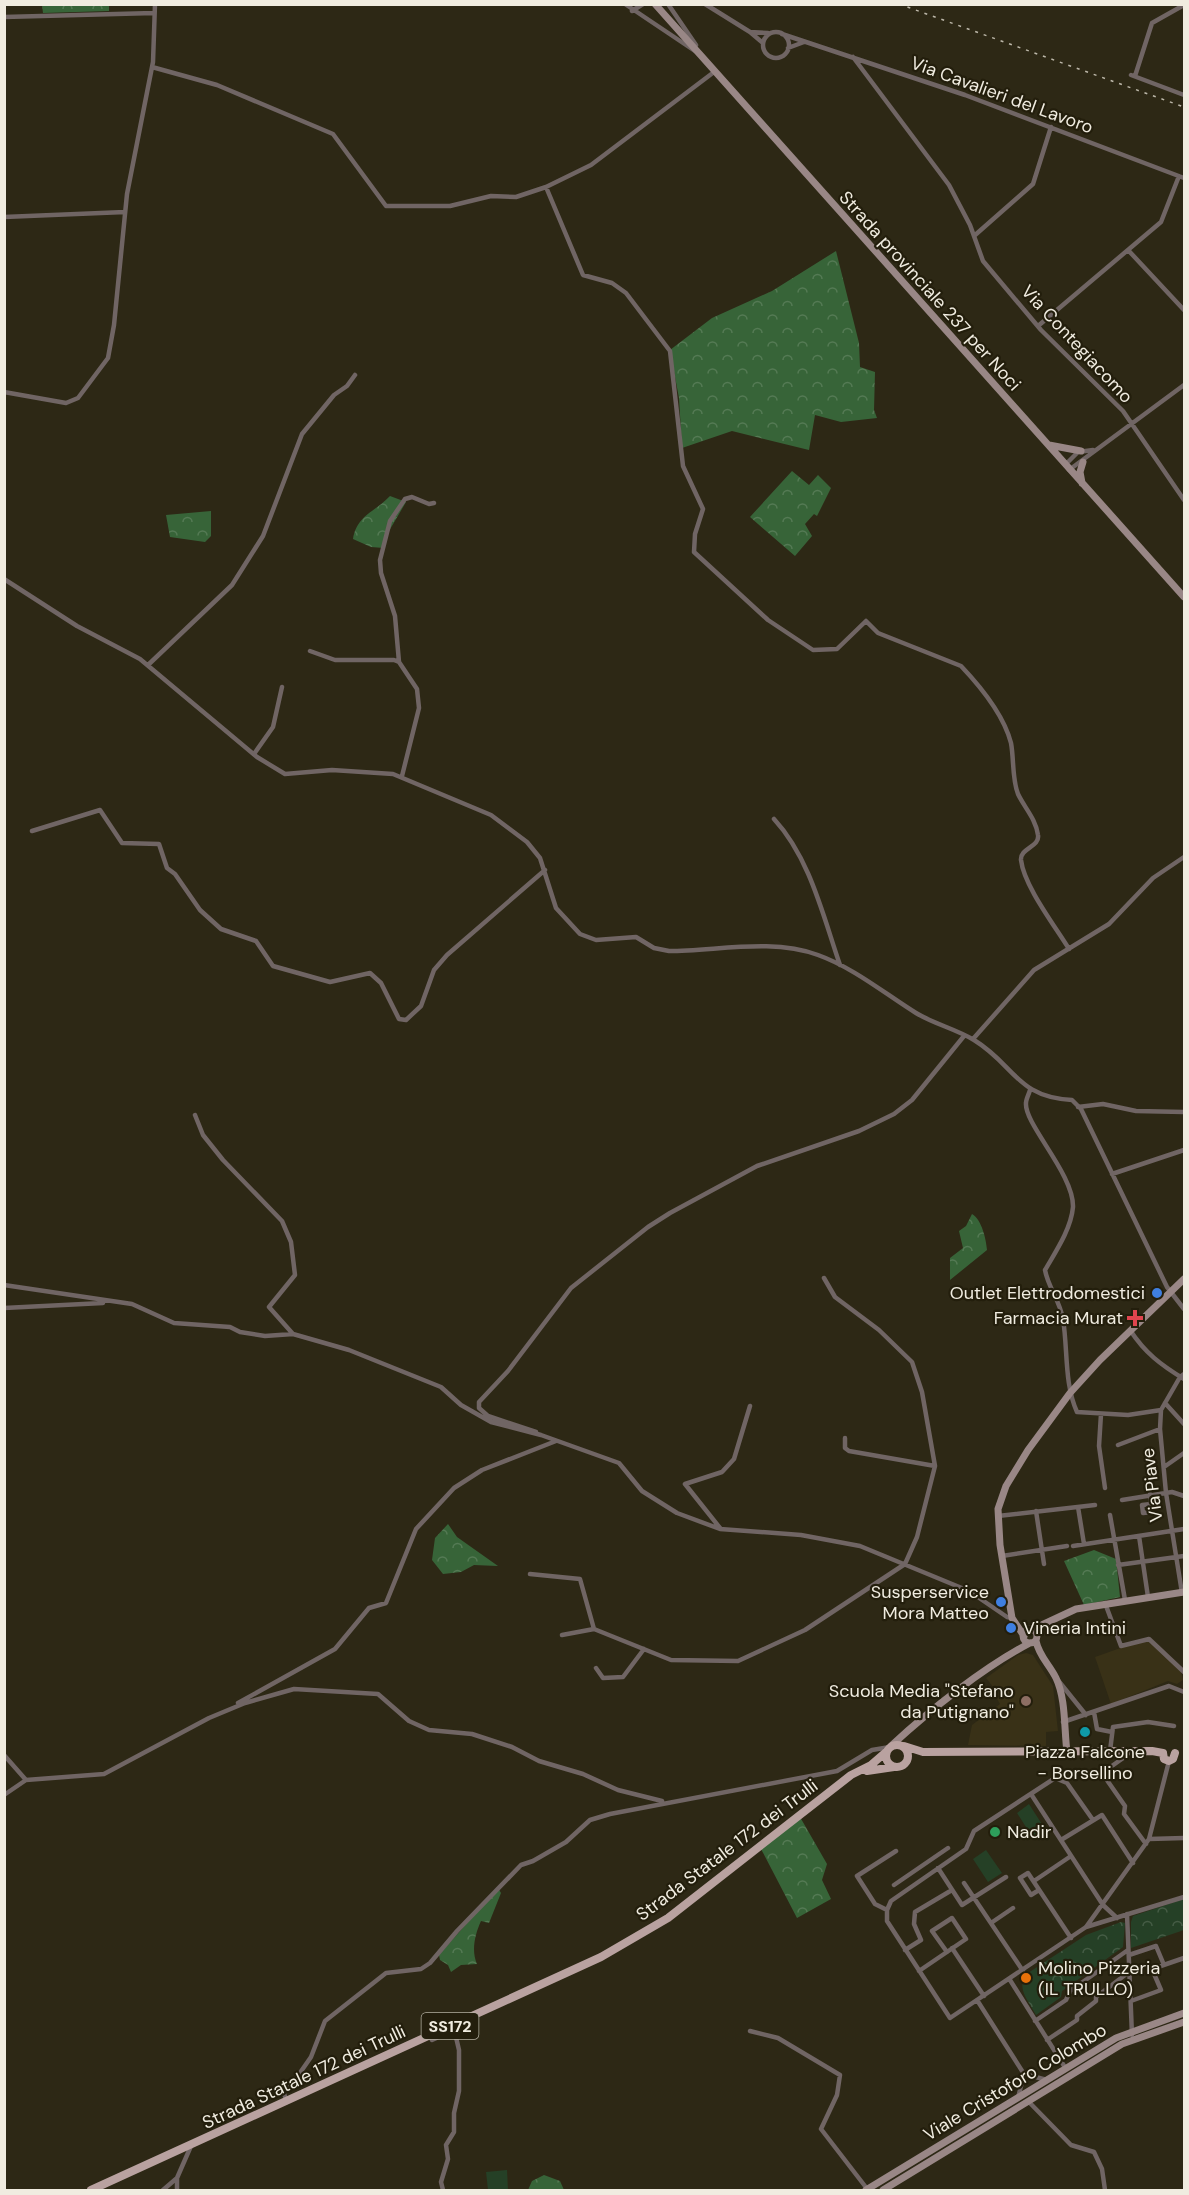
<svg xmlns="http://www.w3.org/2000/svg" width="1189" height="2195" viewBox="0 0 1189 2195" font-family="'DM Sans',sans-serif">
  <defs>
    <pattern id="forest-crowns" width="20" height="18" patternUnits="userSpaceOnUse" patternTransform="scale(1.5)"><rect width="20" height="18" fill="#376438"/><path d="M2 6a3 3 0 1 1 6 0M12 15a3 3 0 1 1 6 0" fill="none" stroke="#547a54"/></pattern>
    <pattern id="park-crowns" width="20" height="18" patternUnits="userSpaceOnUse" patternTransform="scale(1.5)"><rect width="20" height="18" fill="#254026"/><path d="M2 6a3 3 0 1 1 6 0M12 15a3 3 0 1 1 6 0" fill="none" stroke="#455c45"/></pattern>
  </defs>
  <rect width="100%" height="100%" fill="#2d2815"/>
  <path fill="#393117" d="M1143,1640h5l33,31 2,9 -6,4 -9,-3 -57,23 -16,-47z
    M1026,1653l7,2 20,31 5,45 -12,1v14l-78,-1 4,-20 28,-21 -7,-12 1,-4 -8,-10 32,-23z"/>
  <path fill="url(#forest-crowns)" d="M42,5h67v6l-66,2z
    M836,251l23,92 1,24 15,5 -1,38 3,8 -36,4 -26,-7 -6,35 -77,-19 -50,17 -3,-50 -9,-48 42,-32 60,-27z
    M792,471l17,14 9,-10 13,13 -14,28 -3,-2 -9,10 7,12 -17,20 -45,-39z
    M390,496l16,6 -17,29 -5,17 -13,-1 -18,-8c4,-24 22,-27 37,-43z
    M211,511v25l-6,6 -35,-5 -4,-22z
    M972,1214c10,6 14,25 15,36l-37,30v-22l13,-10 -4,-17 7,-5z
    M448,1524l9,13 41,29 -24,-1 -13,7 -18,2 -11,-14 3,-22z
    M1094,1550l22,9 4,38 -36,8 -20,-44z
    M800,1817l27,47 -5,16 9,19 -34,19 -37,-71z
    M498,1888l3,5 -12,30 -8,-2c-6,13 -10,30 -4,43l-16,1 -10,7 -3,-7 -8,-5 -1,-5z
    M544,2175l16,6 4,9h-36l4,-9z"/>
  <path fill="url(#park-crowns)" d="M1184,1899v31l-53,18v-26l2,-6z
    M1121,1922l4,1 -2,24 -61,44 -1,6 -25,18c-7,-14 -19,-25 -11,-40l61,-40z"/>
  <path fill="#254026" d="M1029,1804l16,25 -12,9 -16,-25z
    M986,1850l16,23 -14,9 -15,-23z
    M507,2170l1,20h-20l-2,-18z"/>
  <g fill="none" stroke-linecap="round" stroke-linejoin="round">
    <path stroke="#706564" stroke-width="4.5" d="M625,4l70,47
      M668,4l28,41
      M705,4l45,28 13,11
      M632,11l11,-7
      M4,17l150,-4
      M750,32l18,1
      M763 45a13 13 0 1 1 26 0a13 13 0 1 1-26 0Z
      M782,34l183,61 219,83
      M788,48l16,-6
      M853,57l96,128 21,40 13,36 58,69 82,81 61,89
      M152,67l65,18 116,49 53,72h64l41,-10 25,1 30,-10 45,-22 123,-93
      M1131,75l53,20
      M1135,76l17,-53 32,-18
      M546,187l37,88 29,8 14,10 44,58 13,115 20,43 -8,25 -1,18 74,68 45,30 24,-1 29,-28 12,12 83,33c19,20 43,50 50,77 3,16 1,36 7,51 6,13 18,25 20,41 2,12 -18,13 -17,25 3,26 34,66 48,89
      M4,217l121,-5
      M974,236l59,-52 18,-57
      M1128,250l56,60
      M1038,326l123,-104 18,-46
      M4,392l62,11 12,-5 30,-40 6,-33 13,-131 26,-132 2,-58
      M1065,465l13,-13 15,-2
      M1069,470l115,-85
      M4,579l73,47 63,33 117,98 28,17 47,-4 61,4 98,41 36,27 13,16 16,50 24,26 16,6 40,-3 18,11 15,3c48,0 102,-13 149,4 36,13 66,38 98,58 18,11 40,16 58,27 41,25 42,57 98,60l9,9 86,178 17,22
      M310,651l25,9h59l5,2
      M148,665l84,-80 31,-49 39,-102 32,-39 13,-9 8,-11
      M254,754l19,-27 9,-40
      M402,776l17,-68 -2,-19 -18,-27 -4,-46 -14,-43 -1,-13 10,-39 15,-22 7,-2 17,7 5,-1
      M774,819c36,39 49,97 66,146
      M32,831l68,-21 22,33 37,1 8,24 8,6 25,36 21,19 35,12 17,25 57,16 40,-9 11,10 18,36 7,1 15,-14 13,-36 13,-15 98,-85
      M973,1039l61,-69 75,-46 44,-46 31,-21
      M1030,1090c-1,4 -4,9 -4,13 -2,21 48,71 47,104 -2,22 -17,44 -28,63 3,17 15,31 18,49 5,31 1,64 14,93l51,3 33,-5
      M1078,1107l25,-3 33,7 48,1
      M195,1115l8,20 20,25 59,61 9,21 4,33 -26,32 24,27
      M1112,1174l72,-24
      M4,1285l128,19 42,19 56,4 10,5 25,4 28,-2 56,16 92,37 20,18 30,17 50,13 78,28 23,28 35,22 43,16 81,6 59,11 109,45 38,26 5,1
      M4,1308l99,-5
      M1130,1330c15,23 31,35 54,49
      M1165,1403l19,21
      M1101,1414l-2,32 6,42
      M536,1432l-48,-16 -9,-8v-6l29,-31 63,-83 77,-61 22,-14 87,-47 102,-35 35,-17 18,-14 52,-64
      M845,1438v10l4,3 86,15
      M1118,1445l42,-16
      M1164,1467l20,-14
      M1150,1494l2,18 -9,1 -1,-8 9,-1
      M1122,1500l50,-8 12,4
      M1078,1507l6,37
      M1036,1511l8,53
      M1110,1515l15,85
      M998,1516l97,-11
      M720,1528l-35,-44 37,-12 12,-13 16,-53
      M1139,1536l9,61
      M1073,1546l111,-17
      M1002,1556l65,-10
      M1118,1565l66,-9
      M530,1574l50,5 14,50 77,31 67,1 67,-31 100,-66 12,-27 18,-71 -13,-74 -10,-30 -33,-32 -44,-33 -11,-19
      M1182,1593l-16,-100 -6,-64 1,-19 19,-33 4,-3
      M1105,1603l16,43 28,-7 35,33
      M562,1635l32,-6
      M596,1668l7,10 20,-1 21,-28
      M1057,1679l29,36
      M238,1703l97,-54 34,-41 17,-5 30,-74 38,-41 28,-18 74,-29
      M1094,1712l3,17 15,3
      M1063,1722l106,-36 15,6
      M1110,1751l3,-24 35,-5 26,4
      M1127,1751l-1,5 -24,17 23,33 -1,8 22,30
      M4,1755l22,25
      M26,1780l78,-6 105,-56 36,-15 49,-14 84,5 31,27 20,9 43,4 40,13 27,14 44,13 35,16 44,11
      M1031,1794l72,111 14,13
      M4,1795l22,-15
      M1093,1820l-26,-37 -12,-5 -81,53 -8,18 -75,52 -4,9v11l63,97 136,-91 63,-88 20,-78
      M1149,1839l35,-1
      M1061,1840l41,-25 31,48
      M938,1868l24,37 44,-28
      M1034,1881l37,-25
      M964,1883l59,88
      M894,1885l54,-37
      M1039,1890l-8,5 -11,-17 8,-5 43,65
      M887,1910l-12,-6 -18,-28 39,-25
      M1127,1914l5,121
      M991,1923l22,-15
      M1086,1927l98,-30
      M952,1948l32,48
      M905,1950l16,-10 -7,-16 1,-12 37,-22
      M1129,1955l27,-9 8,19
      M919,1971c16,-11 31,-21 47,-32l-14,-21 -20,13 15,21
      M1010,1980l56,89
      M977,2000l47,74
      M1131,2001l30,-11 -9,-21 32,-11
      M1035,2021l31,-21 4,-9 58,-41
      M750,2031l28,7 62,37 -3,20 -16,34 47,61
      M430,2036l2,4 20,-9 3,2 4,17v41l-5,22v19l-8,13 2,14 -7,23 2,8
      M1047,2040l30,-20v-4l19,-15v-4l33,-25
      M1018,2098l6,-24 23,6
      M1028,2101l43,44 23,7 8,17 3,21
      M287,2102l-4,-11 12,-11 16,-23 14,-36 61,-48 35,-4 9,-6 27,-32 64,-66 12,-4 33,-19 24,-22 20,-6 227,-43 35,-21 18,-3
      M177,2178v12
      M163,2190l14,-12 14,-32"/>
    <path stroke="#998786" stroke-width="7" d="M655,4l529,593
      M1049,445l32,6
      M1082,483l-2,-11 3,-10
      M1023 1636a7 7 0 1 1 14 0a7 7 0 1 1-14 0Z
      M1031,1630l45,-21 108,-17
      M1024,1636l-12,-18 -12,-73 -2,-36 8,-23 22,-36 42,-57 30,-33 84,-81
      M1036,1641c3,15 13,23 20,37 10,21 8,51 11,74
      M892,1745c38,-35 92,-78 138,-102
      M866,2190l250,-152 68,-25
      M883,2190l239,-146 62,-22"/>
    <path stroke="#b9a2a0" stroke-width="8" d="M886 1756a11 11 0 1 1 22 0a11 11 0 1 1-22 0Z
      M904,1746l19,6 229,-1 11,2
      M1163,1753l1,6 5,2 4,-2 2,-6
      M867,1771l27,-4
      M91,2190l510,-233 67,-39 183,-143 20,-10 15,-13"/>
    <path stroke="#bcb7a9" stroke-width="1.5" stroke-dasharray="3 6" stroke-linecap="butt" d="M899,4l285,103"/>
  </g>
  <g fill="#3f7fe0" stroke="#231e0c" stroke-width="2">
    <circle cx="1157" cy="1293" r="6"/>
    <circle cx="1001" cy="1602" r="6"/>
    <circle cx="1011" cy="1628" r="6"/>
  </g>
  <path fill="#e0444e" stroke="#231e0c" stroke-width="2" d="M1132 1309h6v6h6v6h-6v6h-6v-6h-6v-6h6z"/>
  <circle fill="#8d6e63" stroke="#231e0c" stroke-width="2" cx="1026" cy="1701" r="6"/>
  <circle fill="#0f9aa8" stroke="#231e0c" stroke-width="2" cx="1085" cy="1732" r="6"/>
  <circle fill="#2e9e5b" stroke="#231e0c" stroke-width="2" cx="995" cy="1832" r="6"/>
  <circle fill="#e8710a" stroke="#231e0c" stroke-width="2" cx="1026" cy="1978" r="6"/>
  <g text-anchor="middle" stroke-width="4.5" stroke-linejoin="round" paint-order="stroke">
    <rect fill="#231e0c" stroke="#b2aea0" stroke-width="1.5" x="421.5" y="2013" width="57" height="26" rx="4.5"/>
    <g font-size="16" font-weight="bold" fill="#f0ece0">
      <text x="450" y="2032">SS172</text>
    </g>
    <g font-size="18" fill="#f0ece0" stroke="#231e0c">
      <text transform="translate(1002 95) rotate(20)" y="6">Via Cavalieri del Lavoro</text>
      <text transform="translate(930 291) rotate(48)" y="6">Strada provinciale 237 per Noci</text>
      <text transform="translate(1077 344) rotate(47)" y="6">Via Contegiacomo</text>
      <text transform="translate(1152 1485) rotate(-97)" y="6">Via Piave</text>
      <text transform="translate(727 1850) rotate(-37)" y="6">Strada Statale 172 dei Trulli</text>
      <text transform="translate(304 2077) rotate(-25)" y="6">Strada Statale 172 dei Trulli</text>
      <text transform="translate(1015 2082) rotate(-31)" y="6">Viale Cristoforo Colombo</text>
    </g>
    <g font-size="18" fill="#f0ece0" stroke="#231e0c" text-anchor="end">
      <text x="1145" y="1299">Outlet Elettrodomestici</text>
      <text x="1123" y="1324">Farmacia Murat</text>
      <text x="989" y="1598">Susperservice<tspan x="989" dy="21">Mora Matteo</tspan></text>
      <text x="1023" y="1634" text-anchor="start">Vineria Intini</text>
      <text x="1014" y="1697">Scuola Media "Stefano<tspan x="1014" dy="21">da Putignano"</tspan></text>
      <text x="1085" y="1758" text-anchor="middle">Piazza Falcone<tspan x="1085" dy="21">- Borsellino</tspan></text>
      <text x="1007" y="1838" text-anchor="start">Nadir</text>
      <text x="1038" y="1974" text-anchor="start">Molino Pizzeria<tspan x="1038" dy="21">(IL TRULLO)</tspan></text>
    </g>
  </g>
  <rect width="1189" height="2195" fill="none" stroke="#f0ece0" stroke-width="12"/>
</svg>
